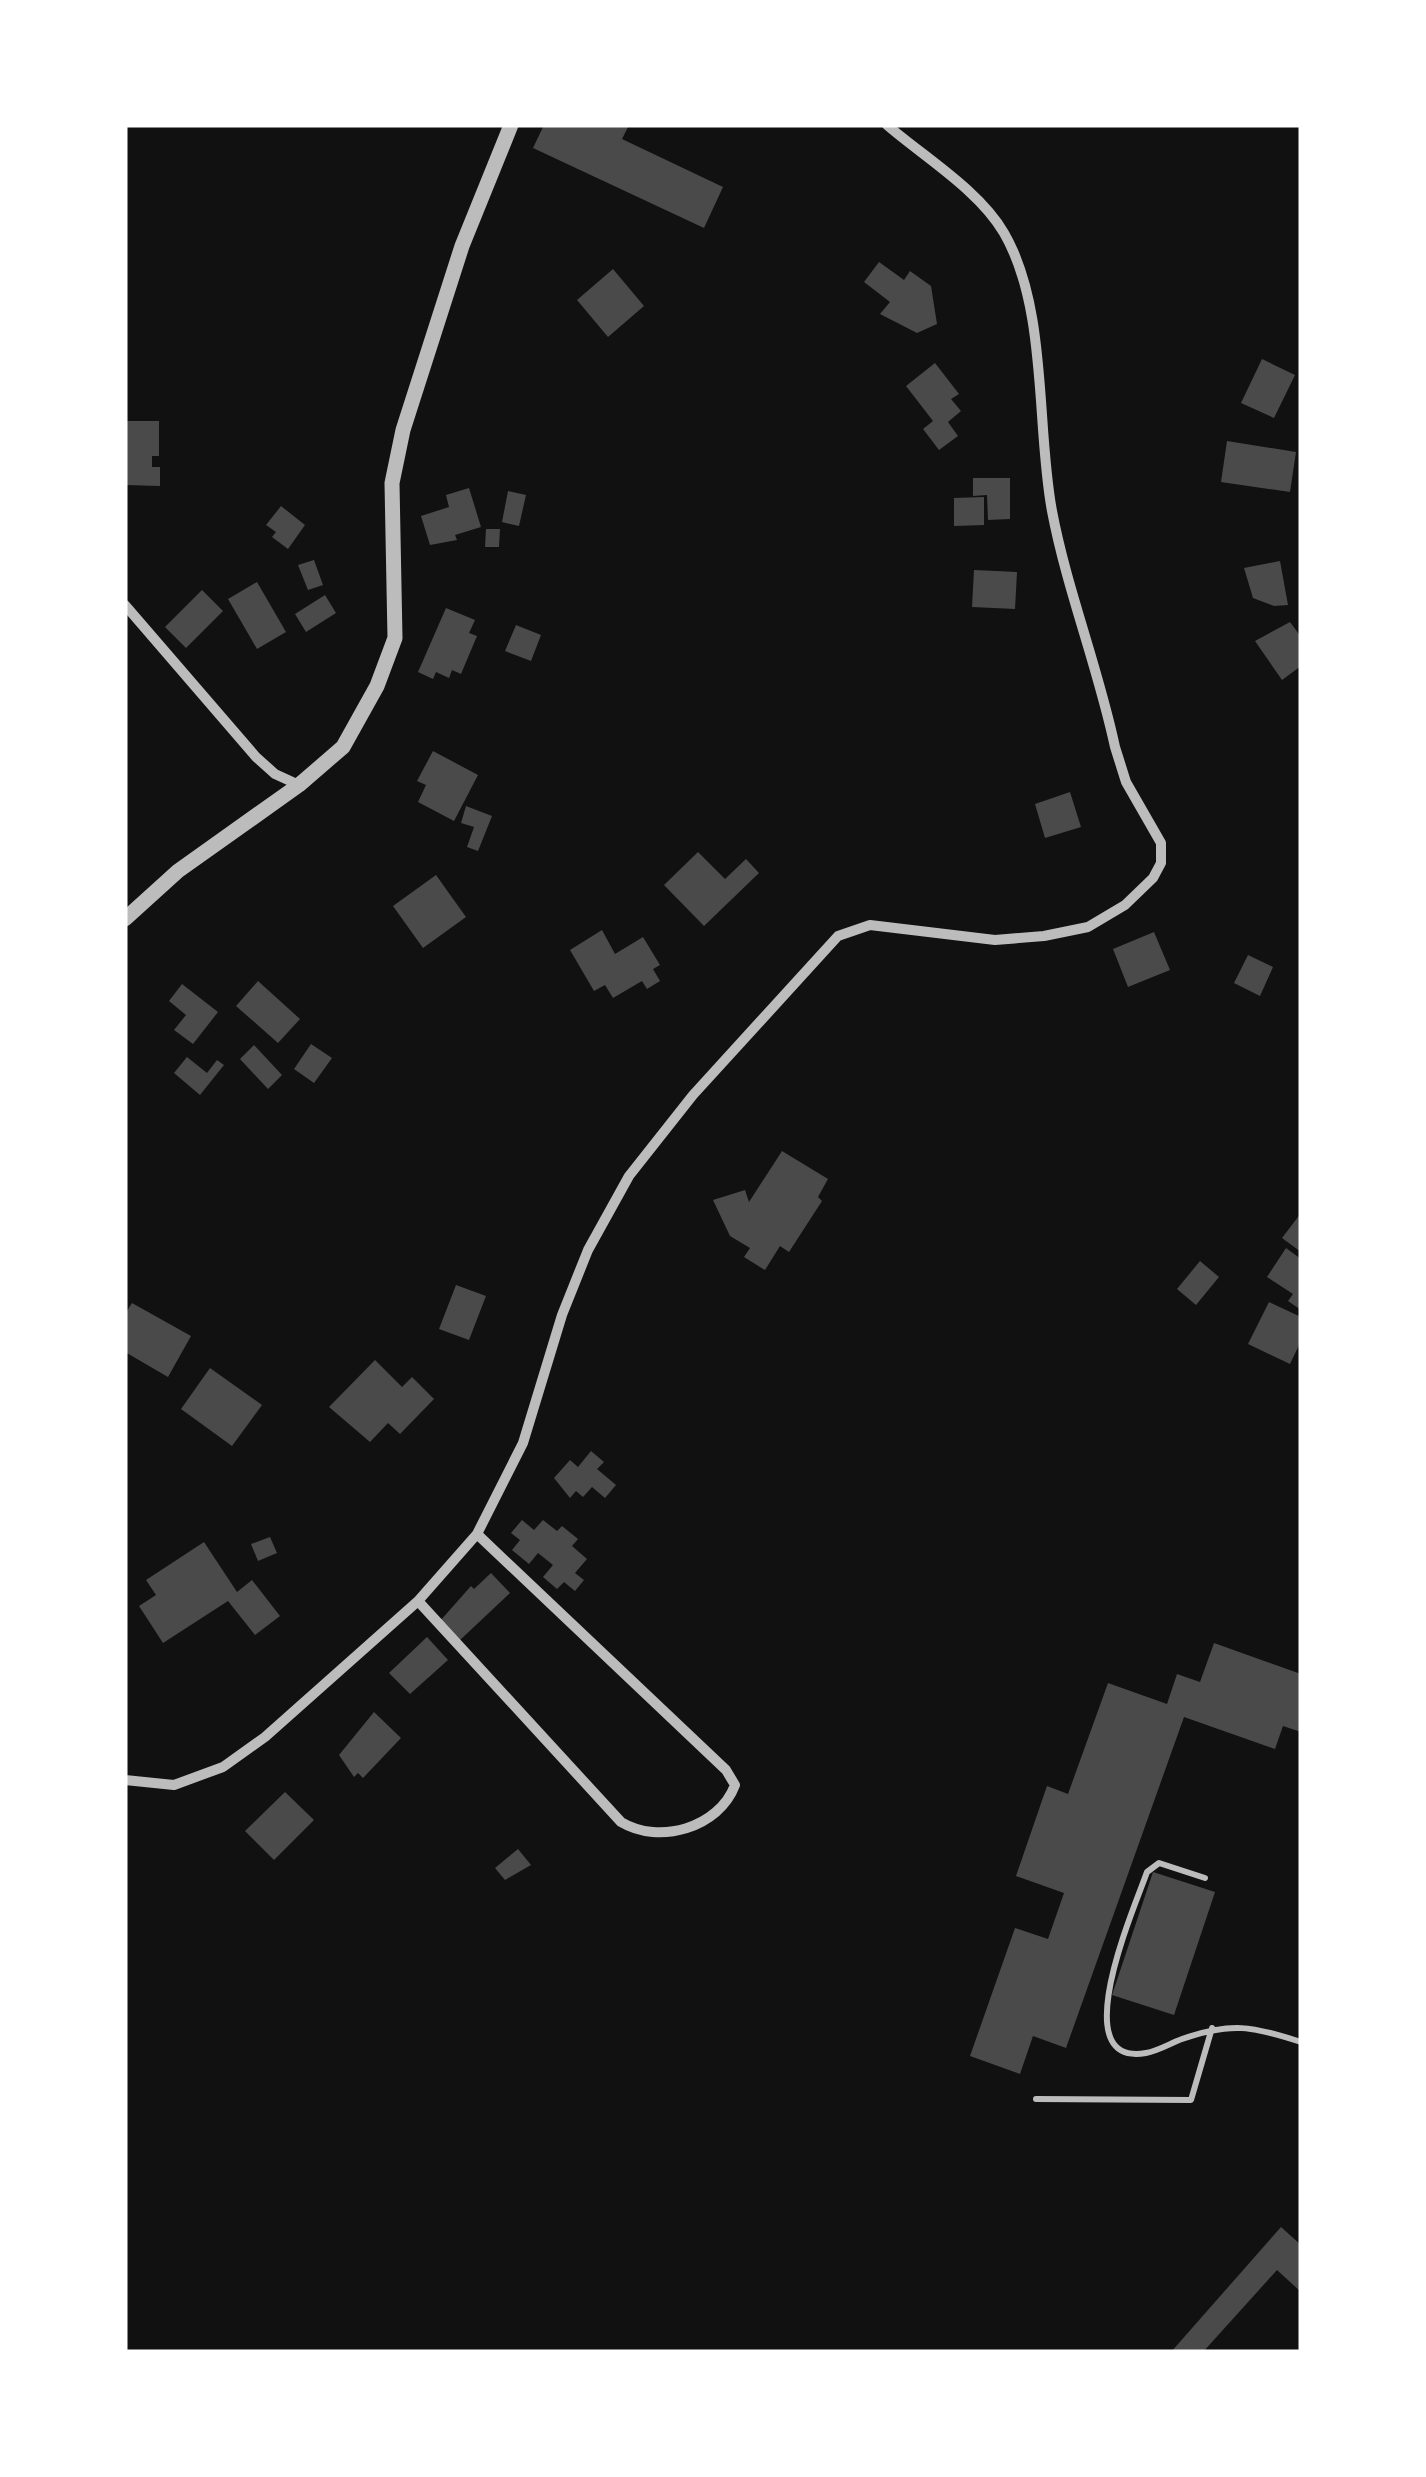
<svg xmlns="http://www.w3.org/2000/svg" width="1426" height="2477" viewBox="0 0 1426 2477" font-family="Ubuntu,sans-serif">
  <rect width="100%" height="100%" fill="#111"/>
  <path fill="#4a4a4a" d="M544,125h85l-7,14 101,48 -19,41 -171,-80z
    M879,262l25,18 6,-9 21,15 6,38 -20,9 -37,-19 10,-12 -26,-20z
    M613,269l31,37 -36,31 -31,-37z
    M1262,359l33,16 -21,43 -33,-15z
    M935,363l24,31 -8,5 10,12 -13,11 10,14 -19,14 -16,-21 10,-8 -27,-35z
    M125,421h34v35h-7v11h8v19l-35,-1z
    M1227,441l69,11 -6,40 -69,-10z
    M973,478h37v41l-22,1 -1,-25 -14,1z
    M469,488l12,39 -26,8 2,5 -27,5 -9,-29 28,-9 -3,-12z
    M508,491l18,4 -7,31 -17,-4z
    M984,497v28l-30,1v-28z
    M281,506l24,19 -17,24 -16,-12 4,-5 -10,-7z
    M486,529h14l-1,18h-14z
    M314,560l9,25 -15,5 -10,-25z
    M1280,561l8,44 -14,1 -21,-8 -9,-30z
    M974,570l43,2 -2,37 -43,-2z
    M257,582l29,50 -29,17 -29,-50z
    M202,590l21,21 -37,37 -21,-21z
    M325,595l11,18 -30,19 -11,-18z
    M446,608l29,12 -6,13 8,3 -16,38 -9,-4 -3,8 -13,-6 -3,7 -15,-7z
    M1290,622l11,15v29l-19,14 -27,-39z
    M516,625l25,10 -10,26 -26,-10z
    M433,751l45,24 -24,46 -36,-19 8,-17 -9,-4z
    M1070,792l11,35 -36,11 -10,-34z
    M466,806l26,10 -14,35 -11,-4 7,-20 -13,-4z
    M698,852l27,27 21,-20 13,14 -55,53 -40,-41z
    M436,875l30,42 -43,31 -30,-42z
    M602,930l13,24 28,-17 17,28 -7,4 7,12 -13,8 -5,-8 -29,17 -8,-13 -11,6 -24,-41z
    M1154,932l16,38 -42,17 -15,-38z
    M1248,955l25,12 -13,29 -26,-13z
    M258,981l42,38 -22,24 -42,-37z
    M182,984l36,28 -25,32 -19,-14 12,-15 -17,-14z
    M311,1044l21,14 -18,25 -20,-14z
    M254,1045l28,30 -14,14 -28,-30z
    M187,1057l20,16 10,-13 7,5 -24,30 -26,-22z
    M782,1151l46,28 -10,18 4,4 -33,51 -9,-6 -15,24 -21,-13 6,-9 -20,-12 -17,-36 32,-10 4,12z
    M1301,1213v39l-19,-14z
    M1286,1248l15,11v51l-13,-9 5,-7 -26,-17z
    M1200,1261l19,16 -23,28 -19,-16z
    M456,1285l30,11 -17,44 -30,-11z
    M1269,1302l32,15v24l-11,23 -42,-20z
    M132,1303l59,33 -23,41 -43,-25v-38z
    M375,1360l27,27 10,-10 22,22 -34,35 -12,-11 -18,19 -41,-35z
    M210,1368l52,37 -30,41 -51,-37z
    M591,1451l13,11 -7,7 19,16 -11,13 -13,-11 -9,10 -7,-6 -6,7 -16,-20 16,-18 8,7z
    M522,1520l12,10 9,-10 14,11 5,-5 16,13 -6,7 15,13 -12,14 9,7 -9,11 -11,-9 -7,7 -14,-12 10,-12 -15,-12 -9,11 -17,-14 8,-10 -9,-7z
    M270,1537l7,16 -19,8 -7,-17z
    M204,1542l33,50 15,-12 28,36 -25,19 -27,-34 -65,42 -24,-37 17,-11 -10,-15z
    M491,1573l19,20 -51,48 -19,-20 31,-35 3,3z
    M427,1637l21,23 -38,34 -21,-21z
    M1214,1643l87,31v58l-18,-6 -8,23 -91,-32 -118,331 -33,-12 -13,38 -50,-18 45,-128 33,11 16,-46 -48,-17 31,-90 21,8 40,-111 59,21 10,-30 23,8z
    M374,1712l27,26 -38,40 -5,-5 -4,4 -15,-22z
    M285,1792l29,28 -40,40 -29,-29z
    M518,1849l13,16 -26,15 -10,-12z
    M1153,1872l62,20 -41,123 -62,-20z
    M1281,2227l20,18v47l-24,-22 -74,82h-32z"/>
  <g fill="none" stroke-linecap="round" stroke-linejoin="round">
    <path stroke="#bcbcbc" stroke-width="6" d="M1205,1878l-46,-15 -12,9c-11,32 -84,196 -1,181 12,-2 25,-10 36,-14 49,-17 70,-13 119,3
      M1036,2099l155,1 21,-72"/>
    <path stroke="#bcbcbc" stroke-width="10" d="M125,605l131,152 19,17 24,11
      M418,1601l203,221c38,23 98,6 114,-37l-9,-15 -249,-236
      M125,1780l49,5 49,-18 42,-30 153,-136 59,-67 46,-91 39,-128 26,-65 41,-74 64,-81 145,-159 32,-11 125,15 49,-4 44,-9 37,-22 28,-27 8,-15v-20l-35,-61 -11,-35c-17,-80 -48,-157 -63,-236 -16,-85 -4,-202 -48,-278 -25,-43 -80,-76 -117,-108"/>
    <path stroke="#bcbcbc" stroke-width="15" d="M125,919l53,-48 121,-86 44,-38 34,-61 18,-48 -3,-155 11,-53 59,-184 49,-121"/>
  </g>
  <rect width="1426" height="2477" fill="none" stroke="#ffffff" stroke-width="255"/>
</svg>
